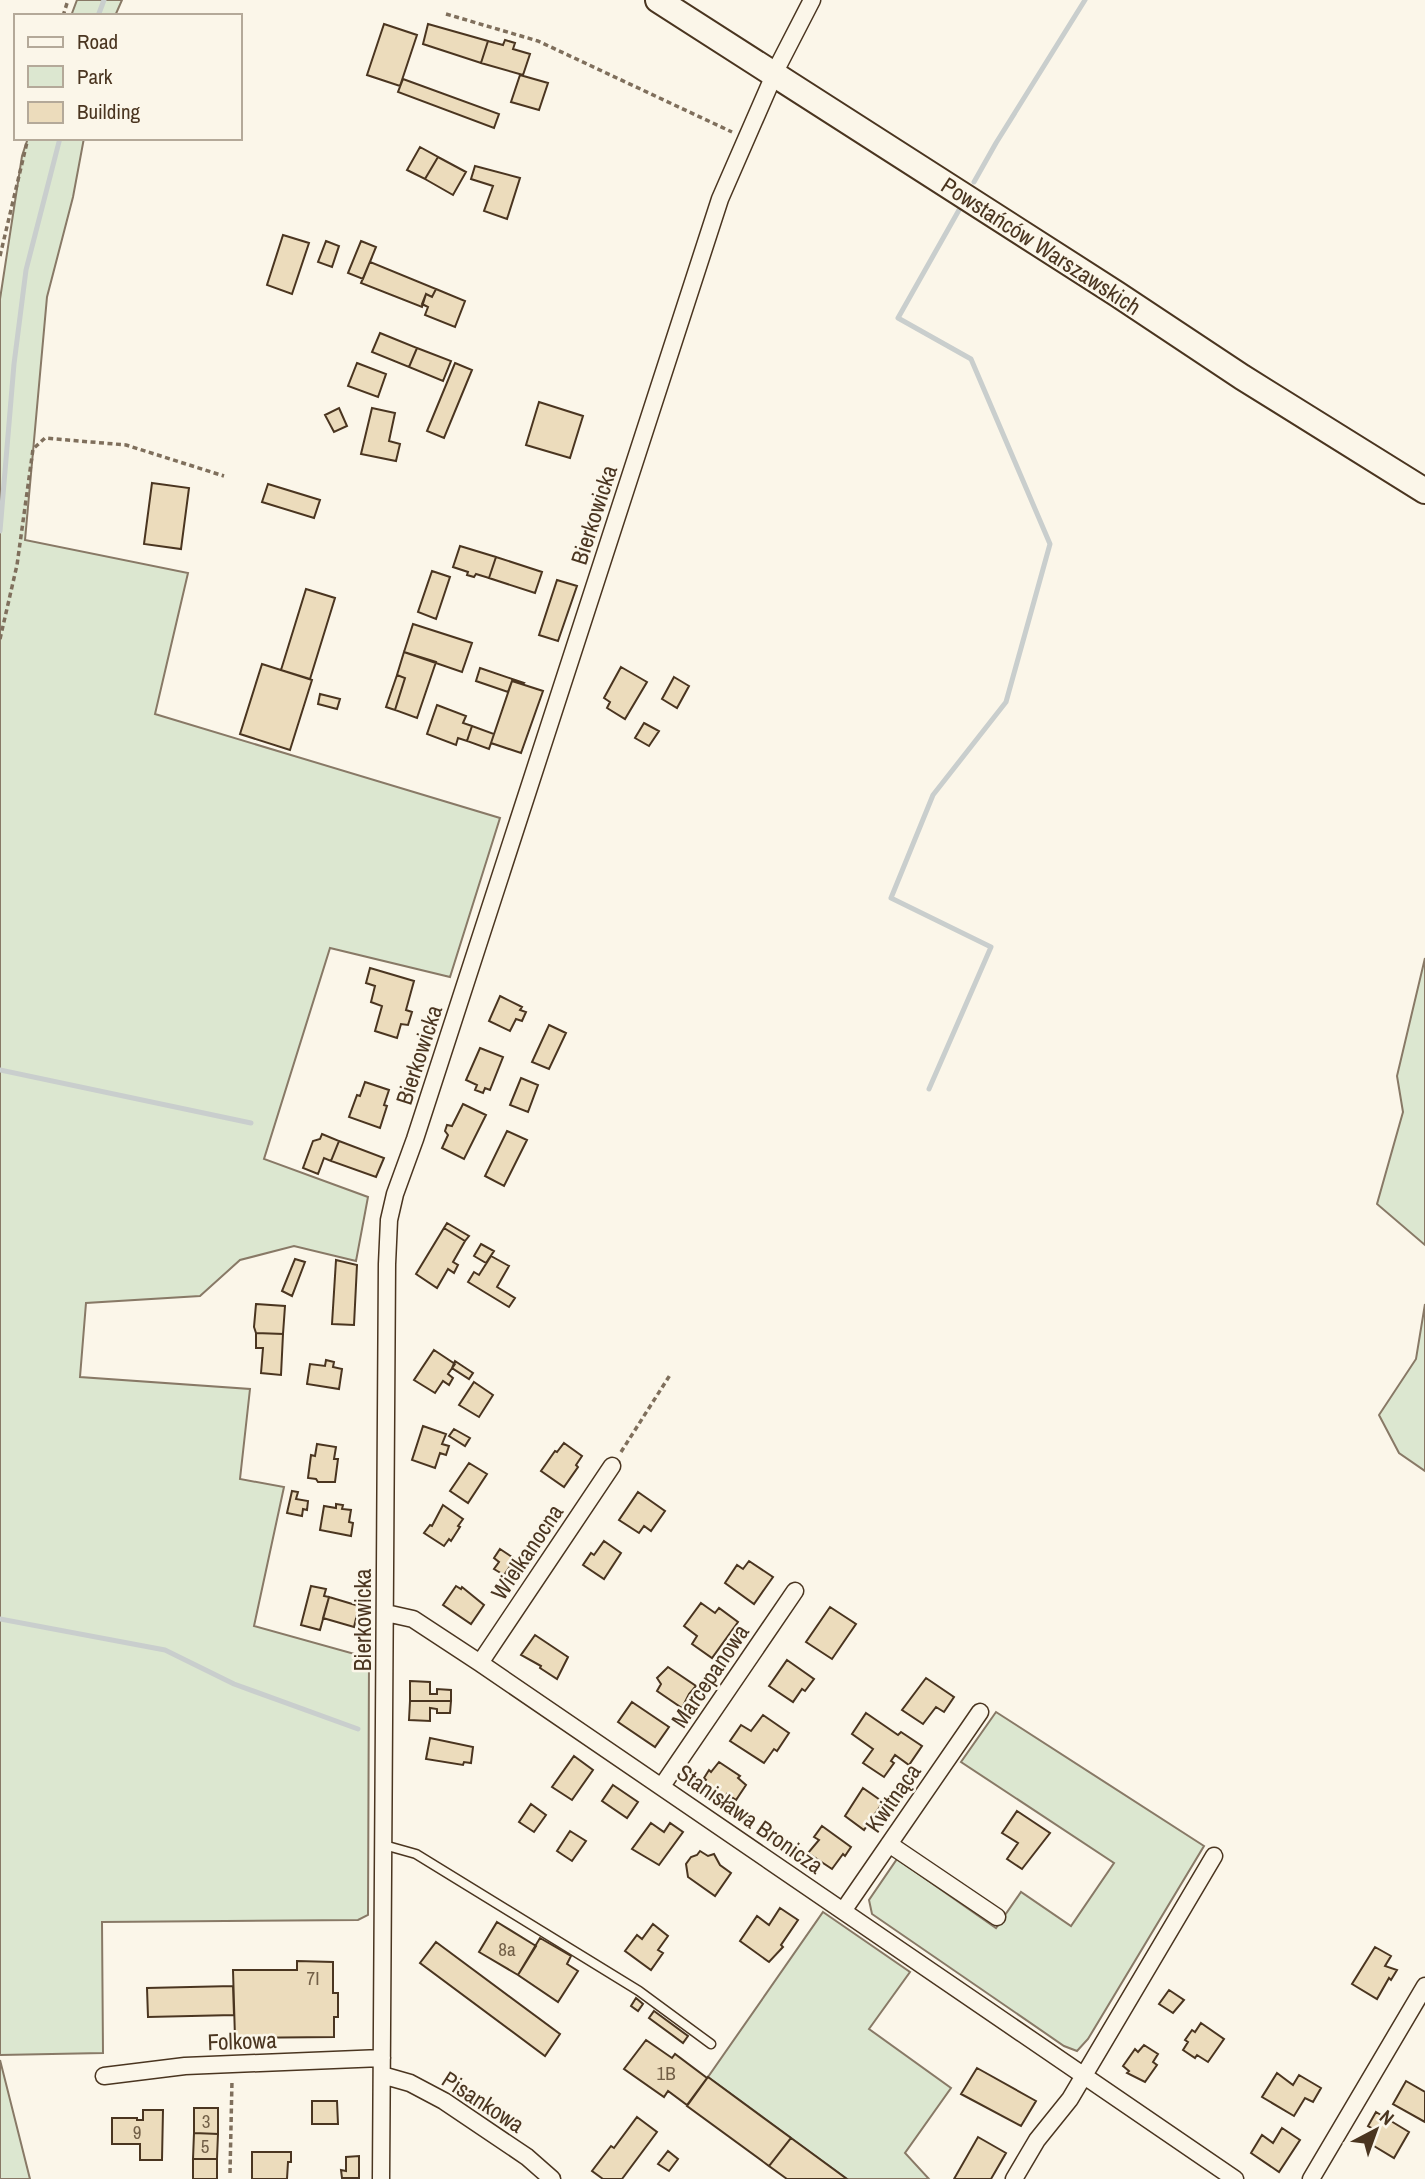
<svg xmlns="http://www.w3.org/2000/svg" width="1425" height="2179" viewBox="0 0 1425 2179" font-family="'Archivo Narrow',sans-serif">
  <rect width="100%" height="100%" fill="#fbf6e9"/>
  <path fill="#dce7d0" stroke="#887966" stroke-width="2" d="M77,0h45l-7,16h-44z
    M28,138h56l-11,59 -26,100 -22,243 163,33 -33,141 345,104 -50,159 -120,-29 -66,211 104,38 -12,64 -62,-15 -54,14 -40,36 -114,7 -6,74 170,12 -10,90 44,8 -30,139 115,32 -1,257 -10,5 -256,2 1,131 -103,2v-1756l22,-143z
    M1425,958v287l-48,-41 26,-92 -6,-36z
    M1425,1304v167l-26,-18 -20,-38 37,-56z
    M996,1712l208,134 -116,193 -11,12 -13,-5 -192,-132 -3,-14 28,-41 99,69 25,-36 50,34 43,-63 -153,-101z
    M823,1912l87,60 -41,57 82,59 -46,65 24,26h-82l-139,-102z
    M0,2060l30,119h-30z"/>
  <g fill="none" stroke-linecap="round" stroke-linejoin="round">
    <path stroke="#c9cecd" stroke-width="5" d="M98,16l6,-16
      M974,182l22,-39 89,-143
      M0,531l14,-167 12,-94 34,-132
      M0,1070l251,53
      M929,1089l62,-142 -100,-49 42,-103 73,-93 44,-158 -79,-185 -73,-41 61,-108
      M0,1619l165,31 69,34 124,45"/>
  </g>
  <path fill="#ecdcbc" stroke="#4a3520" stroke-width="2" d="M384,24l33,11 -17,51 -33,-11z
    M428,24l60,17 -7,22 -58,-19z
    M505,40l10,3 -2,6 17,5 -7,21 -42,-12 7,-22 15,4z
    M520,75l28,8 -9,27 -28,-8z
    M403,79l96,35 -5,14 -96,-36z
    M420,147l18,10 -13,22 -18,-9z
    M438,157l28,15 -13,23 -28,-16z
    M475,166l45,12 -13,41 -23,-8 9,-25 -22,-7z
    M283,235l26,8 -17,51 -25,-9z
    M326,241l13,5 -7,21 -14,-5z
    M361,241l15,6 -13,32 -15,-6z
    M372,257l-2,5 66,27 -4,8 -6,-3 -4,13 -61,-24z
    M436,289l29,12 -10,26 -30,-12 3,-8 -6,-3 4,-10 6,3z
    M380,333l37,15 -8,19 -37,-15z
    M417,348l34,13 -8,20 -34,-14z
    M357,363l29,11 -8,23 -30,-11z
    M455,363l17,7 -28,68 -17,-7z
    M539,402l44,14 -13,42 -44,-13z
    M339,408l8,18 -13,6 -9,-17z
    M372,408l23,5 -6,28 11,3 -4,17 -35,-7z
    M152,483l37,5 -8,61 -37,-5z
    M268,484l52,16 -6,18 -52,-16z
    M460,546l36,11 -7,21 -13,-4 -2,3 -7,-2 1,-3 -15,-5z
    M496,557l46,15 -7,21 -46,-15z
    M432,571l18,6 -14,42 -18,-7z
    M557,580l20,6 -19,55 -19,-6z
    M306,589l29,9 -25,81 -29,-9z
    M413,624l59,19 -10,29 -58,-20z
    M404,652l32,10 -19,56 -22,-8 10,-32 -8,-3z
    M262,664l50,16 -22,70 -50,-16z
    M621,667l26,15 -22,37 -18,-11 3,-6 -6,-4z
    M480,668l44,15 -1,1 -11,-3 -4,11 -32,-11z
    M397,675l8,3 -10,32 -9,-3z
    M674,677l15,9 -12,22 -15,-9z
    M512,681l31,10 -22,62 -30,-10z
    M320,694l20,5 -3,10 -19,-5z
    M437,705l29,11 -3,7 9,3 -5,15 -9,-3 -2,7 -29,-11z
    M644,723l15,8 -10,15 -14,-8z
    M472,726l22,8 -5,15 -22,-8z
    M370,968l44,13 -8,29 6,2 -4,13 -7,-1 -4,14 -22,-7 7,-25 -11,-4 4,-16 -9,-3z
    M500,996l22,11 -2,3 6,2 -4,9 -6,-2 -6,12 -21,-10z
    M549,1025l17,8 -17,36 -17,-7z
    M480,1048l23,9 -13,33 -5,-2 -2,5 -8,-3 2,-5 -11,-5z
    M521,1078l17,7 -10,27 -18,-7z
    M365,1082l24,8 -5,15 3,1 -7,22 -31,-11 8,-22 3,1z
    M463,1104l23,11 -22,44 -22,-11 6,-13 -3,-4 2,-6 5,1z
    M507,1131l20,9 -23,46 -19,-10z
    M322,1134l17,7 -8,20 -7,-3 -6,16 -15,-6 10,-27 7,-2z
    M339,1141l45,17 -8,19 -45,-16z
    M447,1223l22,13 -4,5 -21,-13z
    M444,1228l21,13 -12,21 5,3 -4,8 -6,-4 -11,19 -21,-14z
    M481,1244l13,7 -8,12 -12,-7z
    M491,1256l18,10 -12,21 18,11 -6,9 -41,-25 6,-10 5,3z
    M295,1259l10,3 -13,34 -10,-5z
    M336,1260l21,5 -3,60 -22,-1z
    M256,1304l29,2 -2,28 -27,-1 -2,-6z
    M256,1333l27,1 -2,41 -20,-2 2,-25h-7z
    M434,1350l21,14 -7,10 5,4 -4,7 -6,-4 -8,12 -21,-13z
    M326,1360l8,2 -1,5 9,2 -3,20 -32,-5 3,-20 15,2z
    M455,1361l18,12 -4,6 -17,-11z
    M474,1382l19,13 -14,22 -20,-12z
    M423,1426l23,8 -4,10 7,2 -3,9 -6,-2 -5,15 -23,-8z
    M454,1429l16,9 -5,8 -16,-10z
    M564,1443l18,13 -6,9 2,2 -14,20 -23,-16 14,-20 2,1z
    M317,1444l19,3 -2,12h4l-3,23h-17l-2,-3 -8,-1 3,-23 4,1z
    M469,1463l18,11 -19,29 -18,-12z
    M292,1491l6,1 -2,7 12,2 -1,9 -4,-1 -1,7 -15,-3z
    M638,1492l27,19 -14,20 -7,-5 -5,7 -20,-13z
    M336,1504l7,1 -1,4 9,1 -2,12 4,1 -2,13 -31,-6 4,-24 12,2z
    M443,1505l20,14 -5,7 2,1 -9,14 -2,-2 -5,7 -20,-13 6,-8 2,1z
    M604,1541l17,12 -17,26 -21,-14 8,-12 3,2z
    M500,1549l15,10 -11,16 -10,-6 5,-7 -5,-4z
    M749,1561l24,16 -19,27 -29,-21 12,-18 6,4z
    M311,1586l15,3 -2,7 5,1 -9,33 -19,-5z
    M456,1586l5,3 1,-2 22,18 -13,19 -28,-19z
    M329,1597l30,9 -5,21 -31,-9z
    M701,1603l14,10 4,-5 19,14 -26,36 -20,-14 5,-8 -13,-10z
    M830,1607l26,17 -24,35 -26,-17z
    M535,1635l33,22 -11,22 -17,-11 1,-2 -20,-11z
    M787,1660l27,19 -9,12 -3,-2 -9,13 -24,-16z
    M668,1667l28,19 -7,8 -7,14 -25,-17 4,-7 -4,-6z
    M926,1678l28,19 -10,15 -8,-5 -13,17 -21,-14z
    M410,1681l20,1v12h7v-5l14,1v11h-41z
    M410,1701h41l-1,12h-13v-4l-7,-1v13l-21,-1z
    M632,1702l37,25 -14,20 -37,-25z
    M866,1713l32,22 3,-3 21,14 -13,19 -14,-10 -4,6 3,2 -10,14 -21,-14 10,-14 -21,-15z
    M763,1715l26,18 -12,18 -3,-2 -10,14 -34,-22 11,-16 10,6z
    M430,1738l43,9 -2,16 -7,-1 -1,3 -37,-6z
    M574,1756l19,14 -21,30 -20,-13z
    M719,1762l21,14 -2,2 8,7 -10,15 -9,-6 -2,3 -21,-14 2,-3 -2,-2 5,-8 2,2z
    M613,1785l25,17 -11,16 -25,-17z
    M863,1788l20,14 -19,28 -19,-14z
    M531,1804l15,11 -12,17 -15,-10z
    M1017,1811l33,22 -28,36 -15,-10 11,-16 -16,-10z
    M651,1823l13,9 6,-9 13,9 -24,33 -27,-16z
    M822,1826l29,21 -6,9 -2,-2 -11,15 -24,-16 11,-13 -5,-3z
    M570,1831l16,10 -14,20 -15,-10z
    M700,1851l8,5 6,-2 6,11 11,8 -16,23 -27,-19 -2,-13 5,-7 6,-2z
    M780,1908l18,12 -17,25 2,2 -14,15 -29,-21 17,-25 12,9z
    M497,1922l39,24 -18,29 -39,-23z
    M653,1924l15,12 -10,14 5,3 -12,17 -26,-19 12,-16 5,4z
    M540,1938l31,18 -4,8 11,7 -20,31 -40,-27z
    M436,1942l124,92 -15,22 -125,-93z
    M1375,1947l16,9 -6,10 12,4 -6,10 -2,-2 -12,21 -25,-15z
    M297,1961l36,1v31h5v24h-4v20l-99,1 -2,-68h64z
    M233,1986l1,29 -86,2 -1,-29z
    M1169,1990l15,10 -11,13 -14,-9z
    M636,1998l7,6 -5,7 -7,-5z
    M654,2011l34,25 -5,7 -34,-25z
    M1201,2023l23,16 -16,23 -11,-7 -2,3 -12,-8 5,-8 -3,-2 7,-10 3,2z
    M646,2040l26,18 3,-4 32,24 -20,27 -19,-14 -4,6 -40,-28z
    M1144,2045l14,9 -5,8 4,3 -12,17 -18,-9 2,-2 -6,-5 12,-17 3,3z
    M977,2068l59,33 -15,25 -60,-32z
    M1277,2073l16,12 6,-10 22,13 -8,14 -8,-4 -11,18 -32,-19z
    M708,2077l83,61 -22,28 -82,-60z
    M1406,2081l19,11v30l-32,-18z
    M312,2101h25l1,23h-26z
    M194,2108h24v26l-24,-1z
    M143,2110h20l-1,50h-22v-16h-28v-26h25v2h6z
    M1376,2112l33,20 -15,26 -25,-15 8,-12 -9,-5z
    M637,2117l20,15 -35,47h-19l-11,-8 19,-25 3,2z
    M1282,2128l18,12 -21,32 -28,-19 11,-18 11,8z
    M194,2133l24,1 -1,25h-24z
    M978,2137l28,16 -15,26h-37z
    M791,2138l56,41h-60l-18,-13z
    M668,2151l10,8 -9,12 -11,-7z
    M252,2152h39v10h-3l-1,17h-35z
    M359,2156v22h-17l-1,-8 5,1v-14z
    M193,2159h24v20h-24z"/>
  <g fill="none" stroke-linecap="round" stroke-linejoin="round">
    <defs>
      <path id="lane" d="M384,1845l32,9 223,137 72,53"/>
      <path id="street" d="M386,1613l27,6 67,44 755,516
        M480,1663l132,-197
        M662,1786l133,-195
        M889,1844l108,73
        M843,1911l137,-199
        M382,2075l28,8 34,18 83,56 25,22
        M104,2076l81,-10 197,-8
        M381,2179l6,-915 2,-44 6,-26 20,-55 305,-940 58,-133 34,-66
        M1014,2179l23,-39 33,-41 144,-243
        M1311,2179l114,-193"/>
      <path id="primary" d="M658,0l459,294 125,83 183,114"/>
    </defs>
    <use href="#lane" stroke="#4a3520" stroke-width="11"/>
    <use href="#street" stroke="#4a3520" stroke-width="19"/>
    <use href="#primary" stroke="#4a3520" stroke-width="28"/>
    <path stroke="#7f6f5c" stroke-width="3.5" stroke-dasharray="5 3.5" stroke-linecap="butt" d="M446,14l92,27 194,91
      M63,16l5,-16
      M0,256l28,-118
      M0,639l17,-74 16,-116 12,-11 81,7 98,31
      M621,1452l49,-77
      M230,2173l2,-93"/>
    <use href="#lane" stroke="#fbf6e9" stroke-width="8"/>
    <use href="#street" stroke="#fbf6e9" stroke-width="16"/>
    <use href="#primary" stroke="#fbf6e9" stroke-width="24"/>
  </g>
  <g text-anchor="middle" stroke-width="5" stroke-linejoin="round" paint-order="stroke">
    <g font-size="19" fill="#725f47">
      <text x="507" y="1956">8a</text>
      <text x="313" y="1985">7I</text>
      <text x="666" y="2080">1B</text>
      <text x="206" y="2128">3</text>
      <text x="137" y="2139">9</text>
      <text x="205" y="2153">5</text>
    </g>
    <g font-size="23" fill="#4a3520" stroke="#fbf6e9">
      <text transform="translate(1041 246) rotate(33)" y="8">Powstańców Warszawskich</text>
      <text transform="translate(594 515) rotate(-72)" y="8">Bierkowicka</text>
      <text transform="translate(419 1055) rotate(-72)" y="8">Bierkowicka</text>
      <text transform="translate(527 1552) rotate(-56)" y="8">Wielkanocna</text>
      <text transform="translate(363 1620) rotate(-90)" y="8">Bierkowicka</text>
      <text transform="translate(710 1676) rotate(-56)" y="8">Marcepanowa</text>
      <text transform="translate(893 1798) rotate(-55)" y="8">Kwitnąca</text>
      <text transform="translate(750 1819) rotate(35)" y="8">Stanisława Bronicza</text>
      <text transform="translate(242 2041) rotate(-2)" y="8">Folkowa</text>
      <text transform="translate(483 2102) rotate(33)" y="8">Pisankowa</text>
    </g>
  </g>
  <rect x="14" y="14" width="228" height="126" fill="#fbf6e9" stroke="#b4a999" stroke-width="2"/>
  <rect x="28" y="37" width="35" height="10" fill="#fbf6e9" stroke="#b4a999" stroke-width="2"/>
  <text x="77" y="49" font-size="21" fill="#4a3520">Road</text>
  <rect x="28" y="66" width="35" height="21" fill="#dce7d0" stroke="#b4a999" stroke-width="2"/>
  <text x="77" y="84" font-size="21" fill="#4a3520">Park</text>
  <rect x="28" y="102" width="35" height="21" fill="#ecdcbc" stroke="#b4a999" stroke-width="2"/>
  <text x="77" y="119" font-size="21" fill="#4a3520">Building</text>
  <g transform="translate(1376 2130) rotate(41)" stroke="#fbf6e9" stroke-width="5" paint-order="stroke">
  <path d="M0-5L12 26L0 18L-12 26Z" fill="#4a3520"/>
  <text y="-10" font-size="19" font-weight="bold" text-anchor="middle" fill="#4a3520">N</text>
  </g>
</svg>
